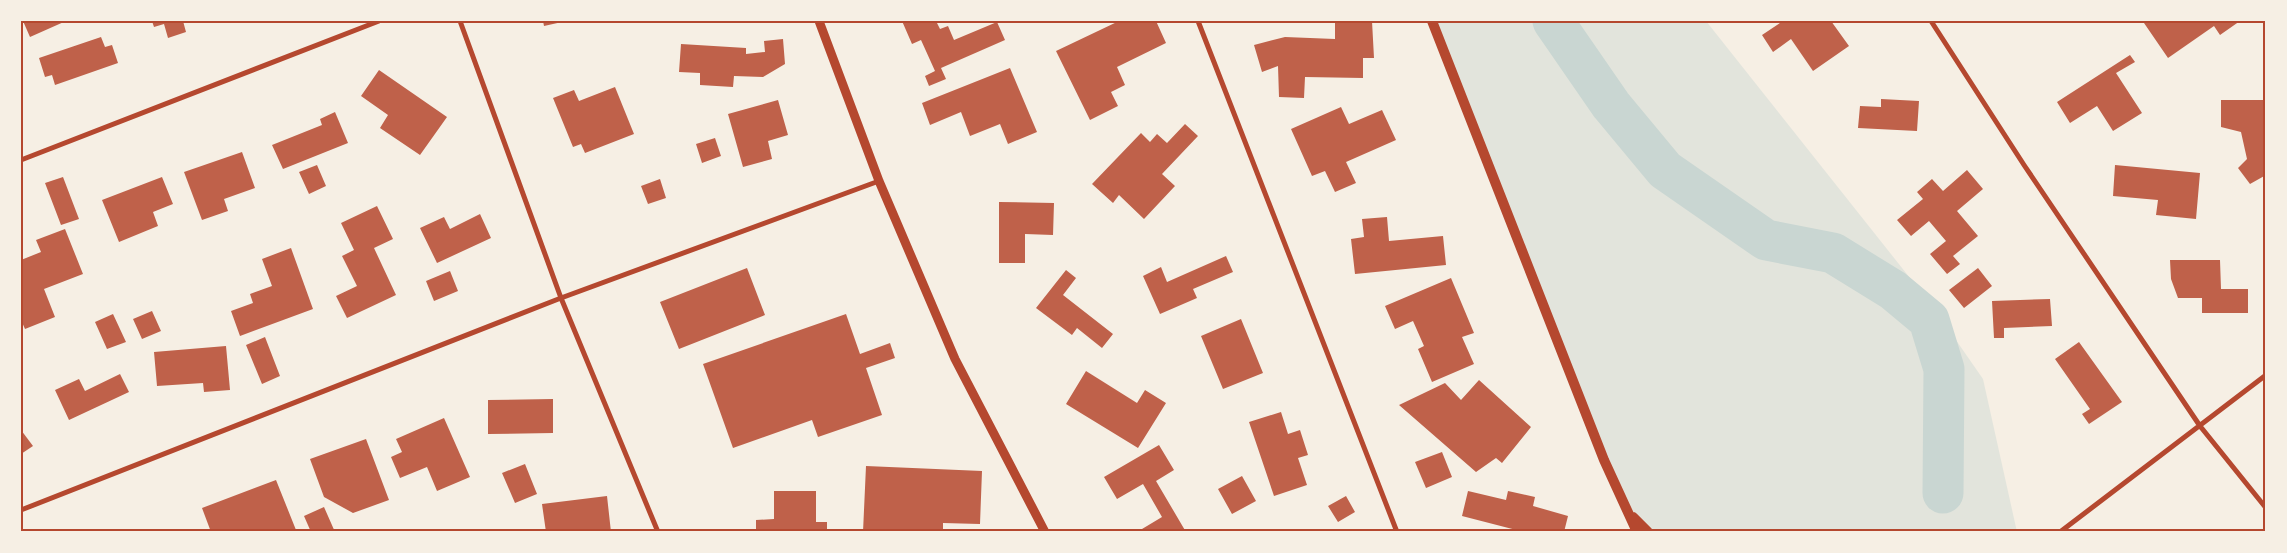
<svg xmlns="http://www.w3.org/2000/svg" width="2287" height="553" viewBox="0 0 2287 553" font-family="Raleway,sans-serif">
  <rect width="100%" height="100%" fill="#f6efe4"/>
  <path fill="#e2e4dc" d="M1432,21h274l227,286 50,72 34,153h-369l-20,-19z"/>
  <g fill="none" stroke-linecap="round" stroke-linejoin="round">
    <path stroke="#c9d6d2" stroke-width="41" d="M1553,21l58,84 54,65 101,70 67,13 60,37 36,30 15,49 -1,124"/>
  </g>
  <path fill="#bf614a" d="M23,21h43l-36,16z
    M152,21h31l3,11 -18,6 -4,-14 -10,3z
    M543,21h19v1l-18,4z
    M902,21h34l4,8 8,-3 6,14 43,-18 8,18 -64,28 5,11 -17,7 -4,-10 10,-5 -14,-31 -9,4z
    M1119,21h37l10,22 -49,24 8,18 -14,7 7,14 -28,14 -34,-69z
    M1335,21h37l2,37h-11v20l-58,-1 -1,21 -25,-1 -1,-31 -16,6 -8,-27 31,-8 50,2z
    M1783,21h48l18,25 -36,25 -22,-32 -18,13 -11,-17z
    M2147,21h93l-20,14 -6,-9 -46,32 -24,-35z
    M101,37l4,10 7,-2 6,18 -63,22 -3,-10 -7,2 -6,-19z
    M783,39l2,25 -22,13 -29,-1 -1,11 -33,-2v-12l-21,-1 2,-28 65,4v6l19,-2 -1,-11z
    M2130,55l5,7 -19,11 26,40 -29,18 -16,-25 -27,17 -13,-21z
    M1010,68l27,64 -29,12 -8,-20 -30,12 -9,-24 -31,13 -8,-22z
    M379,70l68,47 -27,38 -40,-27 8,-13 -27,-19z
    M615,87l19,47 -49,19 -4,-9 -8,3 -20,-49 21,-8 5,11z
    M1881,99l38,2 -2,30 -59,-3 2,-22 21,1z
    M778,100l10,35 -20,6 4,18 -29,8 -15,-53z
    M2221,100h45v75l-16,9 -12,-16 9,-9 -6,-27 -20,-5z
    M1341,107l8,17 33,-14 14,30 -50,22 10,21 -21,9 -10,-21 -13,5 -21,-47z
    M335,112l13,31 -65,26 -11,-24 50,-20 -2,-6z
    M1185,124l13,12 -36,38 13,12 -31,33 -25,-24 -6,8 -21,-19 49,-51 9,9 7,-8 10,9z
    M715,138l6,18 -19,7 -6,-19z
    M242,152l13,36 -31,11 4,12 -26,9 -18,-48z
    M317,165l9,21 -17,8 -10,-22z
    M2115,165l85,8 -4,46 -40,-4 2,-15 -45,-4z
    M1967,170l16,19 -26,22 21,25 -25,20 7,8 -13,10 -17,-20 16,-13 -17,-20 -18,15 -14,-16 26,-21 -6,-7 15,-13 11,12z
    M63,177l16,42 -18,6 -16,-42z
    M162,177l11,27 -20,8 5,14 -39,16 -17,-42z
    M660,179l6,19 -18,6 -7,-18z
    M999,202l55,1 -1,32 -28,-1v29h-26z
    M377,206l16,33 -19,9 22,47 -49,23 -11,-22 21,-10 -15,-30 12,-6 -13,-27z
    M480,214l11,24 -54,25 -17,-35 24,-11 6,12z
    M1387,217l2,24 54,-5 3,29 -91,9 -4,-35 13,-2 -2,-18z
    M65,229l18,45 -39,15 11,28 -30,12 -4,-9v-60l20,-8 -5,-12z
    M291,248l22,61 -73,27 -9,-25 22,-8 -3,-9 22,-8 -10,-27z
    M1226,256l7,16 -40,17 4,9 -37,16 -17,-38 18,-9 6,15z
    M2170,260h50l1,29h27v24h-46v-15h-24l-7,-19z
    M747,268l18,47 -86,34 -19,-47z
    M1978,268l14,18 -28,22 -15,-18z
    M1066,270l10,8 -13,17 50,39 -11,14 -25,-20 -5,7 -36,-27z
    M450,271l8,20 -24,10 -8,-20z
    M1451,278l23,55 -12,4 12,27 -42,18 -14,-33 6,-3 -11,-25 -18,8 -10,-23z
    M2050,299l2,27 -48,2v10h-10l-2,-37z
    M152,311l9,20 -19,8 -9,-20z
    M113,314l13,28 -19,7 -12,-27z
    M846,314l14,40 30,-11 5,15 -29,10 16,47 -64,22 -6,-17 -79,28 -30,-84z
    M1241,319l22,54 -40,16 -22,-53z
    M265,337l15,39 -18,8 -16,-39z
    M2079,342l43,60 -33,22 -7,-10 8,-5 -35,-50z
    M226,346l4,44 -26,2 -1,-9 -46,3 -3,-34z
    M1086,371l51,32 8,-13 21,13 -28,45 -72,-44z
    M120,374l9,18 -60,28 -14,-30 24,-11 6,12z
    M1479,380l52,47 -29,36 -6,-5 -20,14 -77,-67 46,-22 16,17z
    M553,399v34l-65,1v-34z
    M1281,412l7,22 12,-4 8,25 -10,3 9,27 -33,11 -25,-74z
    M444,418l26,59 -33,14 -10,-24 -27,11 -9,-21 11,-5 -6,-13z
    M21,430l12,16 -12,8z
    M366,439l23,61 -36,13 -29,-16 -14,-38z
    M1159,445l15,25 -18,11 30,51h-49l25,-15 -19,-33 -26,15 -13,-22z
    M1442,452l10,25 -26,11 -11,-26z
    M525,464l12,30 -22,9 -13,-30z
    M866,466l116,5 -2,53 -37,-1v9h-80z
    M1242,476l14,25 -24,13 -14,-25z
    M276,480l20,50 -85,2 -9,-24z
    M774,491h42v31h11v10h-71v-12l18,-1z
    M1468,491l38,9 2,-9 27,6 -2,9 35,10 -4,16h-40l-62,-16z
    M607,496l4,36h-65l-4,-28z
    M1346,496l9,16 -17,10 -10,-16z
    M324,507l11,25h-24l-7,-16z"/>
  <g fill="none" stroke-linecap="round" stroke-linejoin="round">
    <path stroke="#b5482f" stroke-width="5" d="M460,21l101,277 97,234
      M1198,21l199,511
      M1931,21l93,144 176,261 66,82
      M21,160l358,-139
      M21,510l540,-212 318,-117
      M2060,532l206,-157"/>
    <path stroke="#b5482f" stroke-width="9" d="M819,21l60,160 76,178 90,173"/>
    <path stroke="#b5482f" stroke-width="10" d="M1432,21l172,439 33,72
      M1633,517l15,15"/>
  </g>
  <rect width="2287" height="553" fill="none" stroke="#f6efe4" stroke-width="45"/>
  <rect x="22" y="22" width="2242" height="508" fill="none" stroke="#b5482f" stroke-width="2"/>
</svg>
